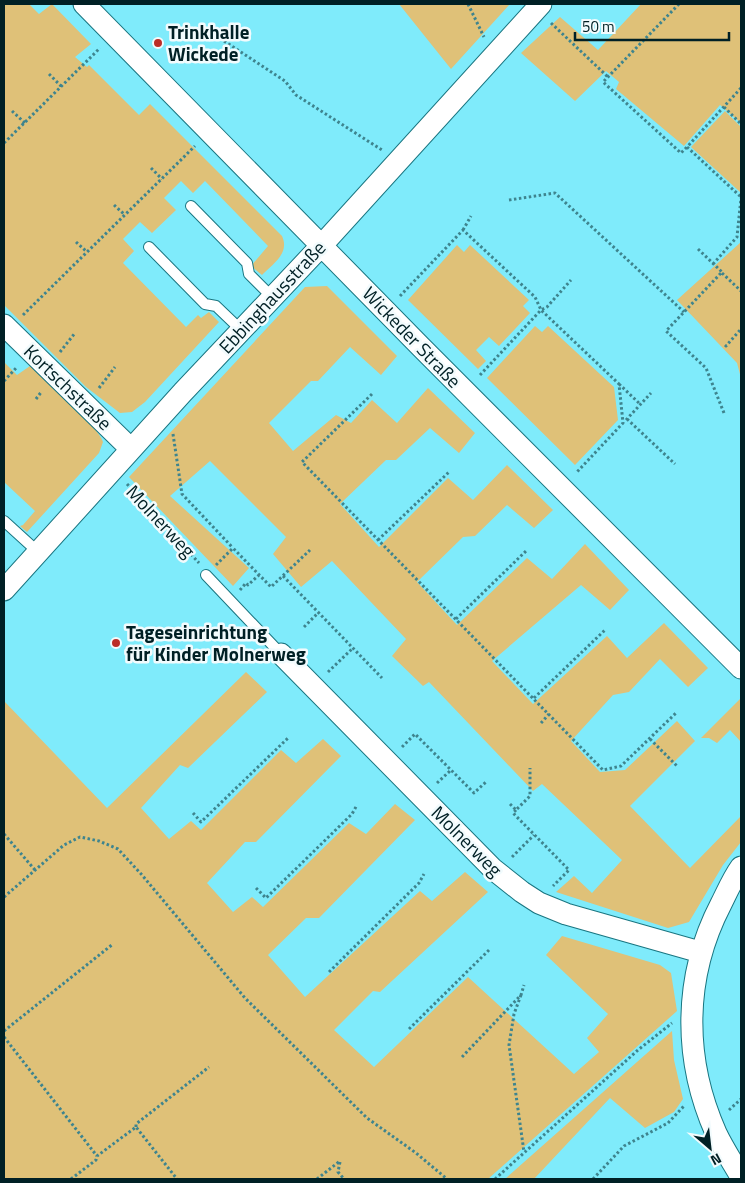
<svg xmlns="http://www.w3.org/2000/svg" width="745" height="1183" viewBox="0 0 745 1183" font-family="'Titillium Web',sans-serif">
  <rect width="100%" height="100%" fill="#7febfb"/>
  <path fill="#dfc178" d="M4,4h25l10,10 13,-10 39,40 -16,13 12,10 2,-2 50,50 11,-11 132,132c8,17 -9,28 -20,39l-11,-9 17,-20 -63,-65 -12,12 -12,-12 -17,17 12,12 -24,23 -12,-11 -17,17 11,12 -11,12 63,64 12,-12 3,3 8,-6 10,10 -74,80 -13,10 -12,1 -34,-26 -82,-82z
    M399,4h111l-59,65z
    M641,4h100v119l-21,-18 -36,41 -68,-57 3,-7 -13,-11 -31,30 -54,-48 39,-36 38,33z
    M725,111l16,16v64l-1,1 -49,-45z
    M741,242v136l-4,-15 -60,-63z
    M457,245l7,7 6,-7 59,55 -6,6 7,7 -31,33 -10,-9 -13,13 10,11 -8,8 -70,-69z
    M327,286l70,70 -16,19 -31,-28 -32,34h-7l-42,42 24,28 43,-36 15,8 21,-23 25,23 31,-35 47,45 -16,20 -29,-25 -34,32h-10l-46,44 39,43 69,-69 25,22 34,-35 46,45 -19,18 -27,-23 -32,31 -12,1 -46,45 40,43 70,-67 25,21 33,-35 44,46 -19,20 -29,-25 -89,76 41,43 74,-68 20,22 37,-35 44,45 -20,19 -28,-28 -31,33 -16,3 -42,46 29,31 25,-2 52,-49 18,20 -65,65 60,62 51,-52v26l-18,23 -34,57 -21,6 -112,-36 18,-16 18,17 30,-33 -80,-76 -9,7 -104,-109 -6,4 -31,-30 14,-17 -74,-78 -31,26 -28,-33 13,-17 -76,-76 -40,35 79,72 -16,18 -104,-109 176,-190z
    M535,326l7,6 6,-6 66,61 4,33 -43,45 -88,-87z
    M4,362l13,13 13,-9c16,15 67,58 73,76l-4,11 -72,79 -7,-6 3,-1 12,-14 -31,-29z
    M246,672l21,20 -79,76 -8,-3 -39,43 28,31 22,-18 10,9 80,-80 15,13 27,-24 18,17 -85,86h-11l-38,41 26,29 19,-15 11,10 86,-84 17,11 29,-30 20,16 -96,98h-13l-38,37 37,42 115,-106 12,10 33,-29 23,20 -108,100 -7,-1 -39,39 40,37 94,-90 106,97 25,-22 -12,-14 21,-24 -62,-59 16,-19 98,29 11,8 6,38 -189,168h-484v-478l103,107z
    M740,699l1,43 -11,-12 -13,13 -8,-5h-8z
    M672,1031l2,29 9,39 -9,13 -29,16 -35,-30 -76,81h-29z"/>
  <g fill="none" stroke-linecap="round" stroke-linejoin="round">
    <defs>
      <path id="service" d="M191,206l56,57 2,11 23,23
        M149,247l56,57 11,2 25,24
        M4,521l34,31
        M206,575l75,79"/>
      <path id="minor" d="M84,4l337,343 320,321
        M4,325l127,124
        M4,590l179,-198 139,-147 219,-241
        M281,654l212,215 29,23 17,11 27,11 134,38
        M741,867c-8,11 -14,25 -20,37 -38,73 -38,155 -5,229 7,15 17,30 25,44"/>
    </defs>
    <use href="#service" stroke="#197580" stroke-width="12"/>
    <use href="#minor" stroke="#197580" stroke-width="23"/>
    <path stroke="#3e848e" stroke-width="3" stroke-dasharray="2.5 2.5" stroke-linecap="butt" d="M468,4l16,33
      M679,4l-76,78 78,71 6,-6
      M551,23l57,54
      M224,41l61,40 11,14 86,55
      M49,74l12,12
      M741,88l-54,59 54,50
      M724,107l17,17
      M12,111l13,12
      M4,143l96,-95
      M151,168l11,11
      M509,200l46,-7 129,119
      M114,205l11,10
      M463,230l8,-14
      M76,242l11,10
      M698,249l24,23 -56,59 40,37 18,45
      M713,264l24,-27 4,-39
      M722,273l19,18
      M400,296l63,-66 72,67 6,13 6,-3 24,-27
      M23,315l172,-169
      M725,345l1,1 15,-17
      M60,352l15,-19
      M480,375l61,-65 78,74 4,39 -46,49
      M4,381l13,-14
      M619,384l21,20
      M99,388l16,-21
      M372,394l-70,68 301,308 18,-4 56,-54
      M36,399l6,-8
      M627,419l48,45
      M626,420l25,-27
      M173,434l9,60 51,54
      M127,484l72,79
      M378,540l71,-68
      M216,565l17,-17 38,39 39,-37
      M283,576l99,102
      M240,590l6,-7 2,2 11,-10
      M456,619l70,-68
      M304,627l14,-14
      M328,672l25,-24
      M534,698l71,-68
      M541,723l8,-9
      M650,739l27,27
      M402,747l13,-13 59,59 13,-12
      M437,783l14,-13
      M510,804l6,6 14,-14v-28
      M516,810l-3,3 56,57 -16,16
      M193,813l8,9 87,-84
      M4,834l31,36
      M512,857l22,-22
      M256,888l10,10 86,-84 5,-9
      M4,897l60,-52 16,-8 19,4 19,8 24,26 103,123 122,120 49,35 31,26
      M329,972l90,-89 5,-9
      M521,995l-7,19 -5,31 15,107
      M409,1029l80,-79
      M4,1031l109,-87
      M4,1037l93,119
      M462,1057l59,-62 3,-10
      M729,1110l12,-11
      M136,1127v-3l73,-57
      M340,1162l-2,10 6,7
      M71,1179l25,-19 1,-4 39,-29 41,52
      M317,1179l23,-18
      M495,1179l143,-129 34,-27
      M593,1179l31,-33 44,-23 16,-17"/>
    <use href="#service" stroke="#fff" stroke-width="10"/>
    <use href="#minor" stroke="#fff" stroke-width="21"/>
  </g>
  <g fill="#bb2d27" stroke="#f2fbfd" stroke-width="2">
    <circle cx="158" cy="43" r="5"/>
    <circle cx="116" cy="643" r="5"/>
  </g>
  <g text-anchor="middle" stroke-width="5" stroke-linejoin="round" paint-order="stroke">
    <g font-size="19" font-weight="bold" fill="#002025" stroke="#f2fbfd" text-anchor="start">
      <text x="168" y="39">Trinkhalle<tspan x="168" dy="22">Wickede</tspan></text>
      <text x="126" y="639">Tageseinrichtung<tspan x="126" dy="22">für Kinder Molnerweg</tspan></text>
    </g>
    <g font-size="19" fill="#002025" stroke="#f2fbfd">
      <text transform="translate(272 297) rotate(-47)" y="7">Ebbinghausstraße</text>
      <text transform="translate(412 337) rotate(46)" y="7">Wickeder Straße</text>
      <text transform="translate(68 387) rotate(44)" y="7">Kortschstraße</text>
      <text transform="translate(161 521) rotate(47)" y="7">Molnerweg</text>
      <text transform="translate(467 841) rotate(45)" y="7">Molnerweg</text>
    </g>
  </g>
  <rect width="745" height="1183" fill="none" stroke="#002025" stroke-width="10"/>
  <g transform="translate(710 1148) rotate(152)" stroke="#f2fbfd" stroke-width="4" paint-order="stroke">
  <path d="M0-4L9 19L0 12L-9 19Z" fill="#002025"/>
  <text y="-8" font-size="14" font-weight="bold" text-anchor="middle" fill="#002025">N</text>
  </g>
  <path d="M575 32v8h154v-8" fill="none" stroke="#002025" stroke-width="2.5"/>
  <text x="582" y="32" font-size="15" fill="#002025" stroke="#f2fbfd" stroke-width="4" paint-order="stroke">50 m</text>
</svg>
